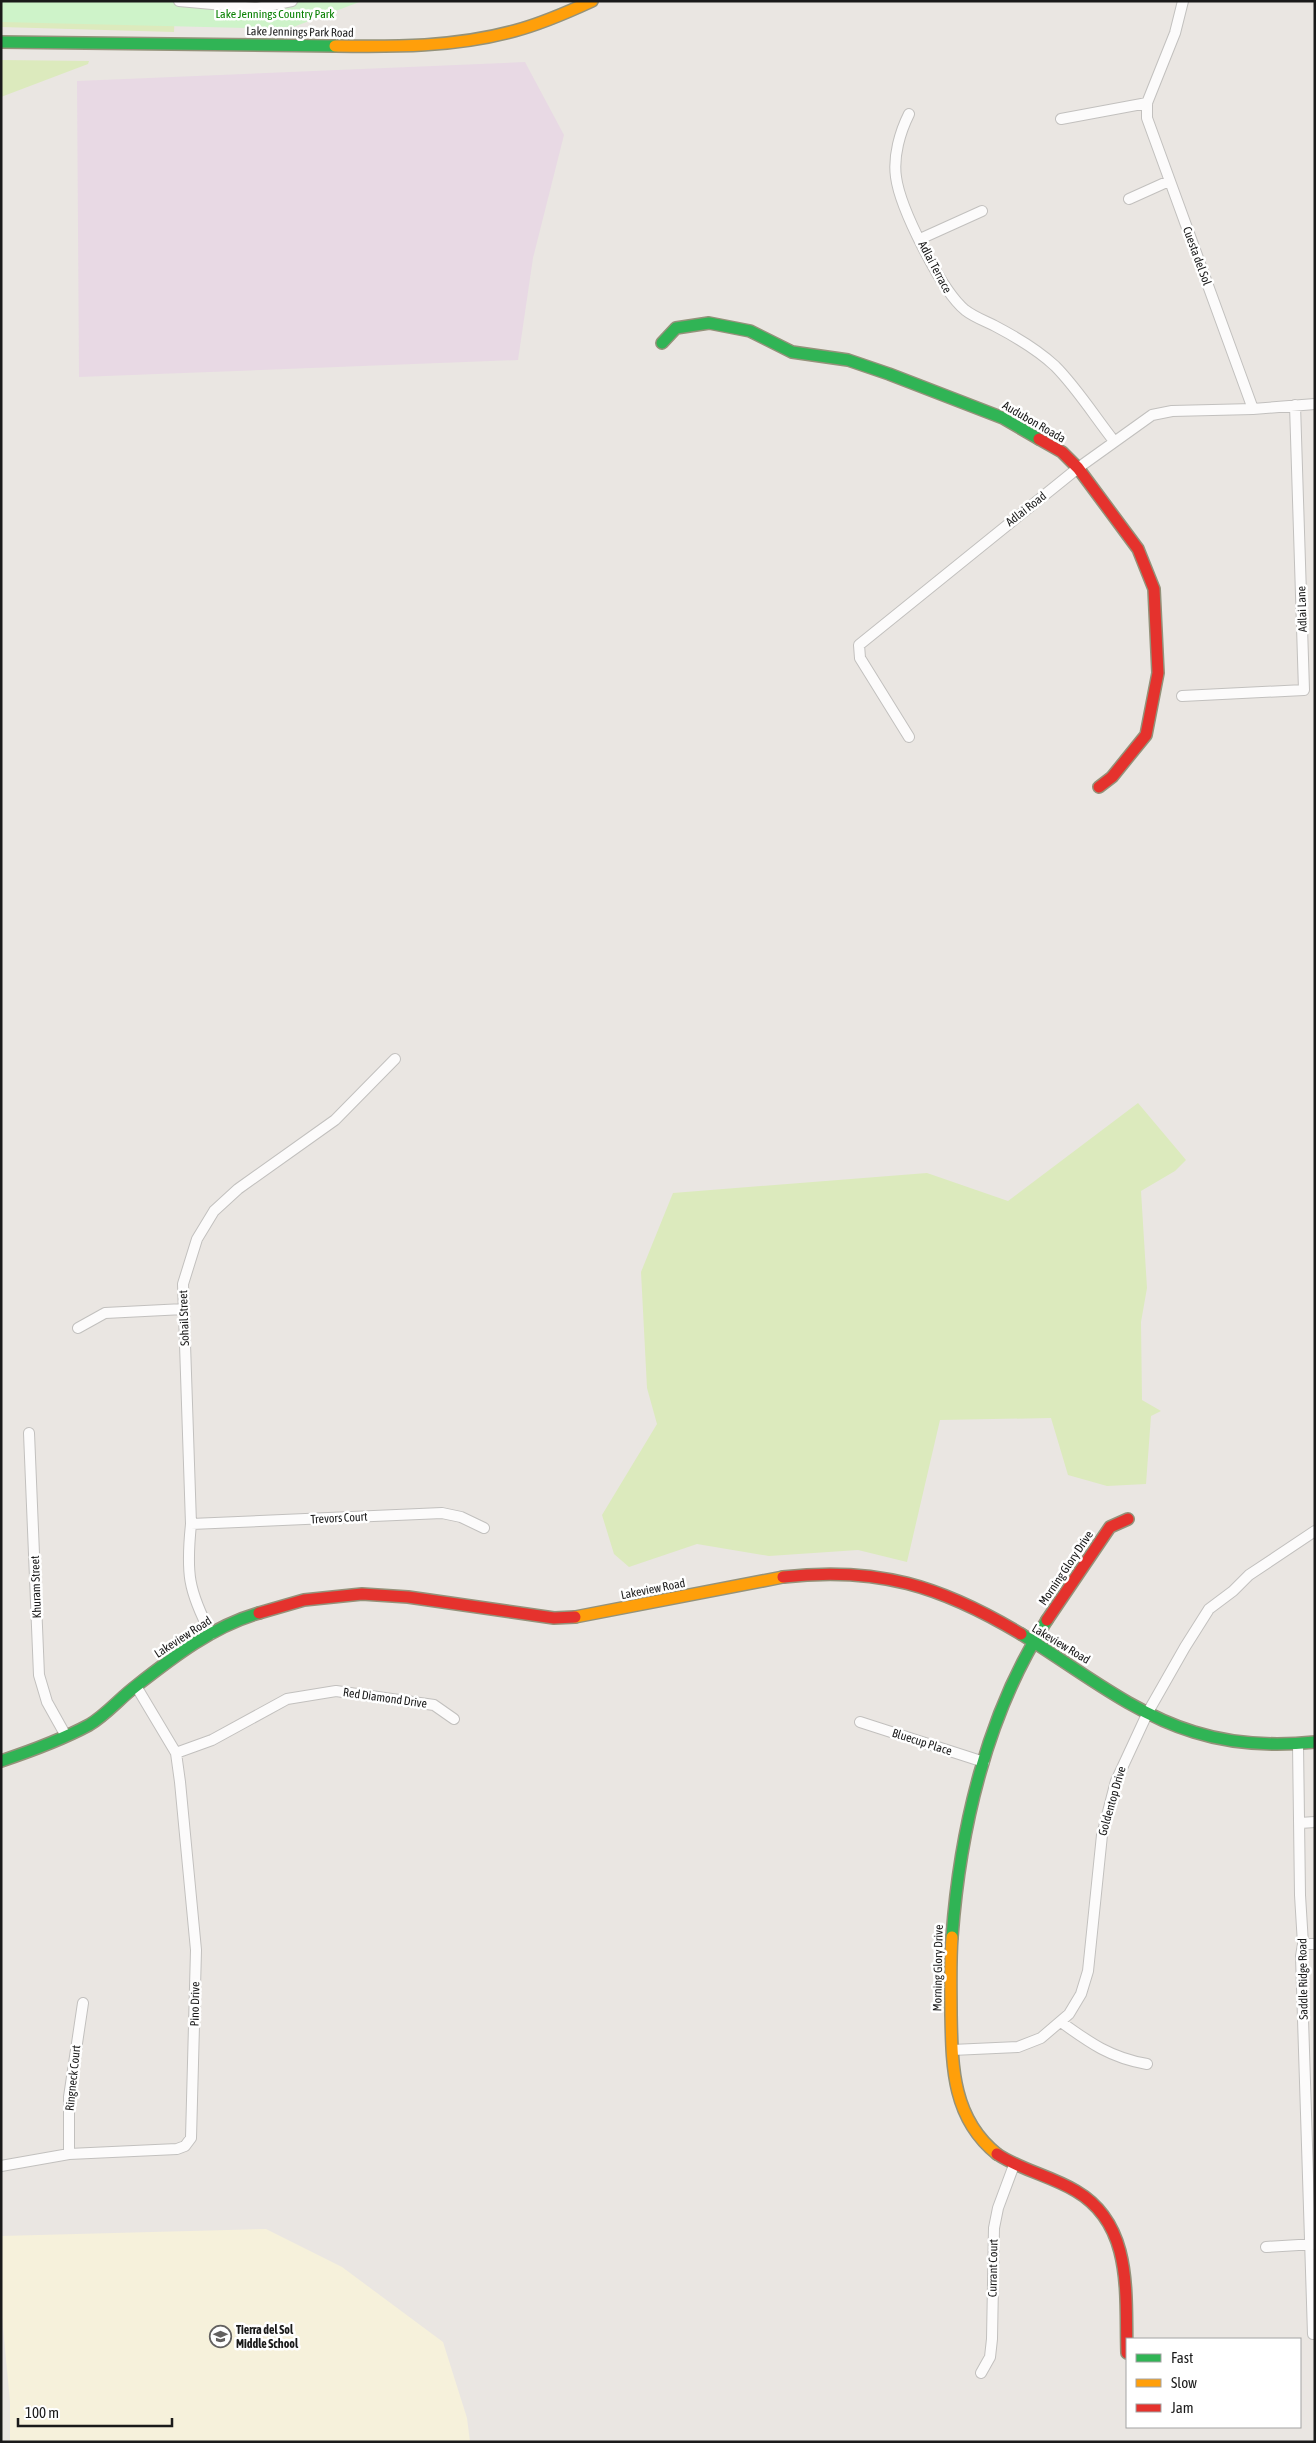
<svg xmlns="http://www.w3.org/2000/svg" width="1316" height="2443" viewBox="0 0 1316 2443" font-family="'Asap Condensed',sans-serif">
  <rect width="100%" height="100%" fill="#eae6e2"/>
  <path fill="#e8d9e4" d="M525,62l39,73 -31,123 -15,102 -439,17 -2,-296z"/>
  <path fill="#f6f1db" d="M266,2229l76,38 101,75 24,76 3,24h-460v-41l-9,-94v-71z"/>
  <path fill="#dceabd" d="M1,1h138l36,6 -1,25 -173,-5z
    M1,60l88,1 -1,3 -87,33z
    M1138,1103l48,57 -11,11 -34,20 6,97 -6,34 1,78 19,11 -10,5 -5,68 -39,2 -39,-11 -17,-57 -111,2 -33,142 -49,-12 -89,6 -72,-12 -68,23 -15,-13 -12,-39 55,-91 -10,-36 -6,-116 32,-79 254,-20 81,28z"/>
  <path fill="#cef3c9" d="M1,1h361l-74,28 -287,-7z"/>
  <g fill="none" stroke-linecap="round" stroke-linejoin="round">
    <defs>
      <path id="street" d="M179,1l78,7 35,-7
        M1147,103v15l106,291
        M909,114c-9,18 -16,42 -13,63 4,31 45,113 69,133 9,7 20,11 30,16 21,11 43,24 60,40 22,22 40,51 59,75
        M1061,119l86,-16 28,-70 8,-32
        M1129,199l40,-18
        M920,239l62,-28
        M1182,696l122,-6 -9,-285
        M909,737l-49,-79 -1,-13 219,-177 74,-53 20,-4 81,-2 62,-5
        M78,1328l27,-15 79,-4
        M29,1433l10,242 8,27 19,34
        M191,1524l251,-11 19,4 23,11
        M211,1634c-23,-44 -25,-61 -20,-110l-8,-240 14,-45 17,-28 24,-22 97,-69 60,-61
        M860,1722l124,40
        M1298,1744l2,151 3,49 -2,12 12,378
        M176,1753l36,-13 75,-41 49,-8 98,14 20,14
        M1300,1823l15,-1
        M1303,1944h12
        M1061,2022c29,21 50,36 86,42
        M952,2050l66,-3 23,-9 28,-24 12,-20 7,-23 14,-136 14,-54 32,-69 37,-65 24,-38 24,-18 16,-16 66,-44
        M69,2154v-57l14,-94
        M1,2166l68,-12 108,-5 8,-3 6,-8 5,-188 -16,-168 -4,-29 -40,-67
        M1266,2247l49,-3
        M981,2373l9,-16 2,-18 2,-111 4,-20 16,-43"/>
      <path id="fast" d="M1,42l334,4
        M662,343l14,-15 33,-5 41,8 42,21 56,8 41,14 114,44 36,21
        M1021,1634c54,33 112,80 173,98 38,12 81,14 121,10
        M1,1761c30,-10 60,-21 88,-36 17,-10 31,-27 47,-39 37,-29 77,-60 123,-73
        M952,1937c8,-109 35,-224 95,-317"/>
      <path id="slow" d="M335,46c59,1 121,1 179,-15 27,-7 52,-18 78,-30
        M575,1617l208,-40
        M952,1937c-2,26 -1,51 -1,77 1,52 1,104 46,140"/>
      <path id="jam" d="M1039,439l23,13 16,16 60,81 16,40 4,84 -12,62 -34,42 -13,10
        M783,1577c94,-11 158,9 238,57
        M259,1613l45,-13 58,-6 46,3 146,21 21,-1
        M1047,1620l63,-93 18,-8
        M997,2154c24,16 54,22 79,37 58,34 49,104 51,162"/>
    </defs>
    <use href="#street" stroke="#c2c0be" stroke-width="12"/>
    <use href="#fast" stroke="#94927a" stroke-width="14"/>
    <use href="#slow" stroke="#94927a" stroke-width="14"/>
    <use href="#jam" stroke="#94927a" stroke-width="14"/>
    <use href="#street" stroke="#fcfbfb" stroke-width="10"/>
    <use href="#fast" stroke="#30b455" stroke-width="11"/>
    <use href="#slow" stroke="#ff9f0a" stroke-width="11"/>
    <use href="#jam" stroke="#e5322d" stroke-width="11"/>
  </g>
  <defs>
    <symbol id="school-ring" viewBox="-11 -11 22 22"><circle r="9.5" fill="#fff" stroke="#636160" stroke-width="1.5"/><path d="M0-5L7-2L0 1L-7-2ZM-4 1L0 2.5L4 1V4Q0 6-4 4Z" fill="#636160"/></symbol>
  </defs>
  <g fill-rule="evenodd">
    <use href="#school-ring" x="208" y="2324" width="25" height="25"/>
  </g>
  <g text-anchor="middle" stroke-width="5" stroke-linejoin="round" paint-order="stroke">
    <g font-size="12" fill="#078001" stroke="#fff">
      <text x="275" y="18">Lake Jennings Country Park</text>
    </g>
    <g font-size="12" fill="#1a1a1a" stroke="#fff">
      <text transform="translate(300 32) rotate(1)" y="4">Lake Jennings Park Road</text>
      <text transform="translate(1197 256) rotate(70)" y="4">Cuesta del Sol</text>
      <text transform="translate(935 267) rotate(62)" y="4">Adlai Terrace</text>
      <text transform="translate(1034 422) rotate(30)" y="4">Audubon Roada</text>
      <text transform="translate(1026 509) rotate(-38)" y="4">Adlai Road</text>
      <text transform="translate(1302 609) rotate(-92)" y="4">Adlai Lane</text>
      <text transform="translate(184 1318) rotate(-92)" y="4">Sohail Street</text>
      <text transform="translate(339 1518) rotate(-3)" y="4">Trevors Court</text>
      <text transform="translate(1066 1568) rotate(-56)" y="4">Morning Glory Drive</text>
      <text transform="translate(36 1587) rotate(-92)" y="4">Khuram Street</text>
      <text transform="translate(653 1589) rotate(-11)" y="4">Lakeview Road</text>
      <text transform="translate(183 1637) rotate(-33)" y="4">Lakeview Road</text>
      <text transform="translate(1061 1644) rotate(31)" y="4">Lakeview Road</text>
      <text transform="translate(385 1698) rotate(8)" y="4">Red Diamond Drive</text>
      <text transform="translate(922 1742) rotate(18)" y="4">Bluecup Place</text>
      <text transform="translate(1112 1801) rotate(-74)" y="4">Goldentop Drive</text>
      <text transform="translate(938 1968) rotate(-89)" y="4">Morning Glory Drive</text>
      <text transform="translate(1303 1979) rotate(-91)" y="4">Saddle Ridge Road</text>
      <text transform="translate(195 2004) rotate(-89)" y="4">Pino Drive</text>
      <text transform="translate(73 2078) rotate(-84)" y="4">Ringneck Court</text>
      <text transform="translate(993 2268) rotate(-89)" y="4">Currant Court</text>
    </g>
    <g font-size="12" font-weight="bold" fill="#1a1a1a" stroke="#fff" text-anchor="start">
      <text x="236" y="2334">Tierra del Sol<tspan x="236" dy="14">Middle School</tspan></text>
    </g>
  </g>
  <rect width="1316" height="2443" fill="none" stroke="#1a1a1a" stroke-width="5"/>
  <rect x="1126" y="2338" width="175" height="90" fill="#ffffff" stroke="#a3a3a3"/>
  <rect x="1136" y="2354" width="25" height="8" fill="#30b455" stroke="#a3a3a3"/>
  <text x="1171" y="2363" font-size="15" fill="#1a1a1a">Fast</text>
  <rect x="1136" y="2379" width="25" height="8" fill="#ff9f0a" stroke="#a3a3a3"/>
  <text x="1171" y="2388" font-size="15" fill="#1a1a1a">Slow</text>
  <rect x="1136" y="2404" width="25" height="8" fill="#e5322d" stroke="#a3a3a3"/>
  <text x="1171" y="2413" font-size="15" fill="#1a1a1a">Jam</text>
  <path d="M18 2418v8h154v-8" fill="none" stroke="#1a1a1a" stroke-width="2.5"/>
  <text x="25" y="2418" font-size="15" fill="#1a1a1a" stroke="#ffffff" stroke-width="4" paint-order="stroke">100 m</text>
</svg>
